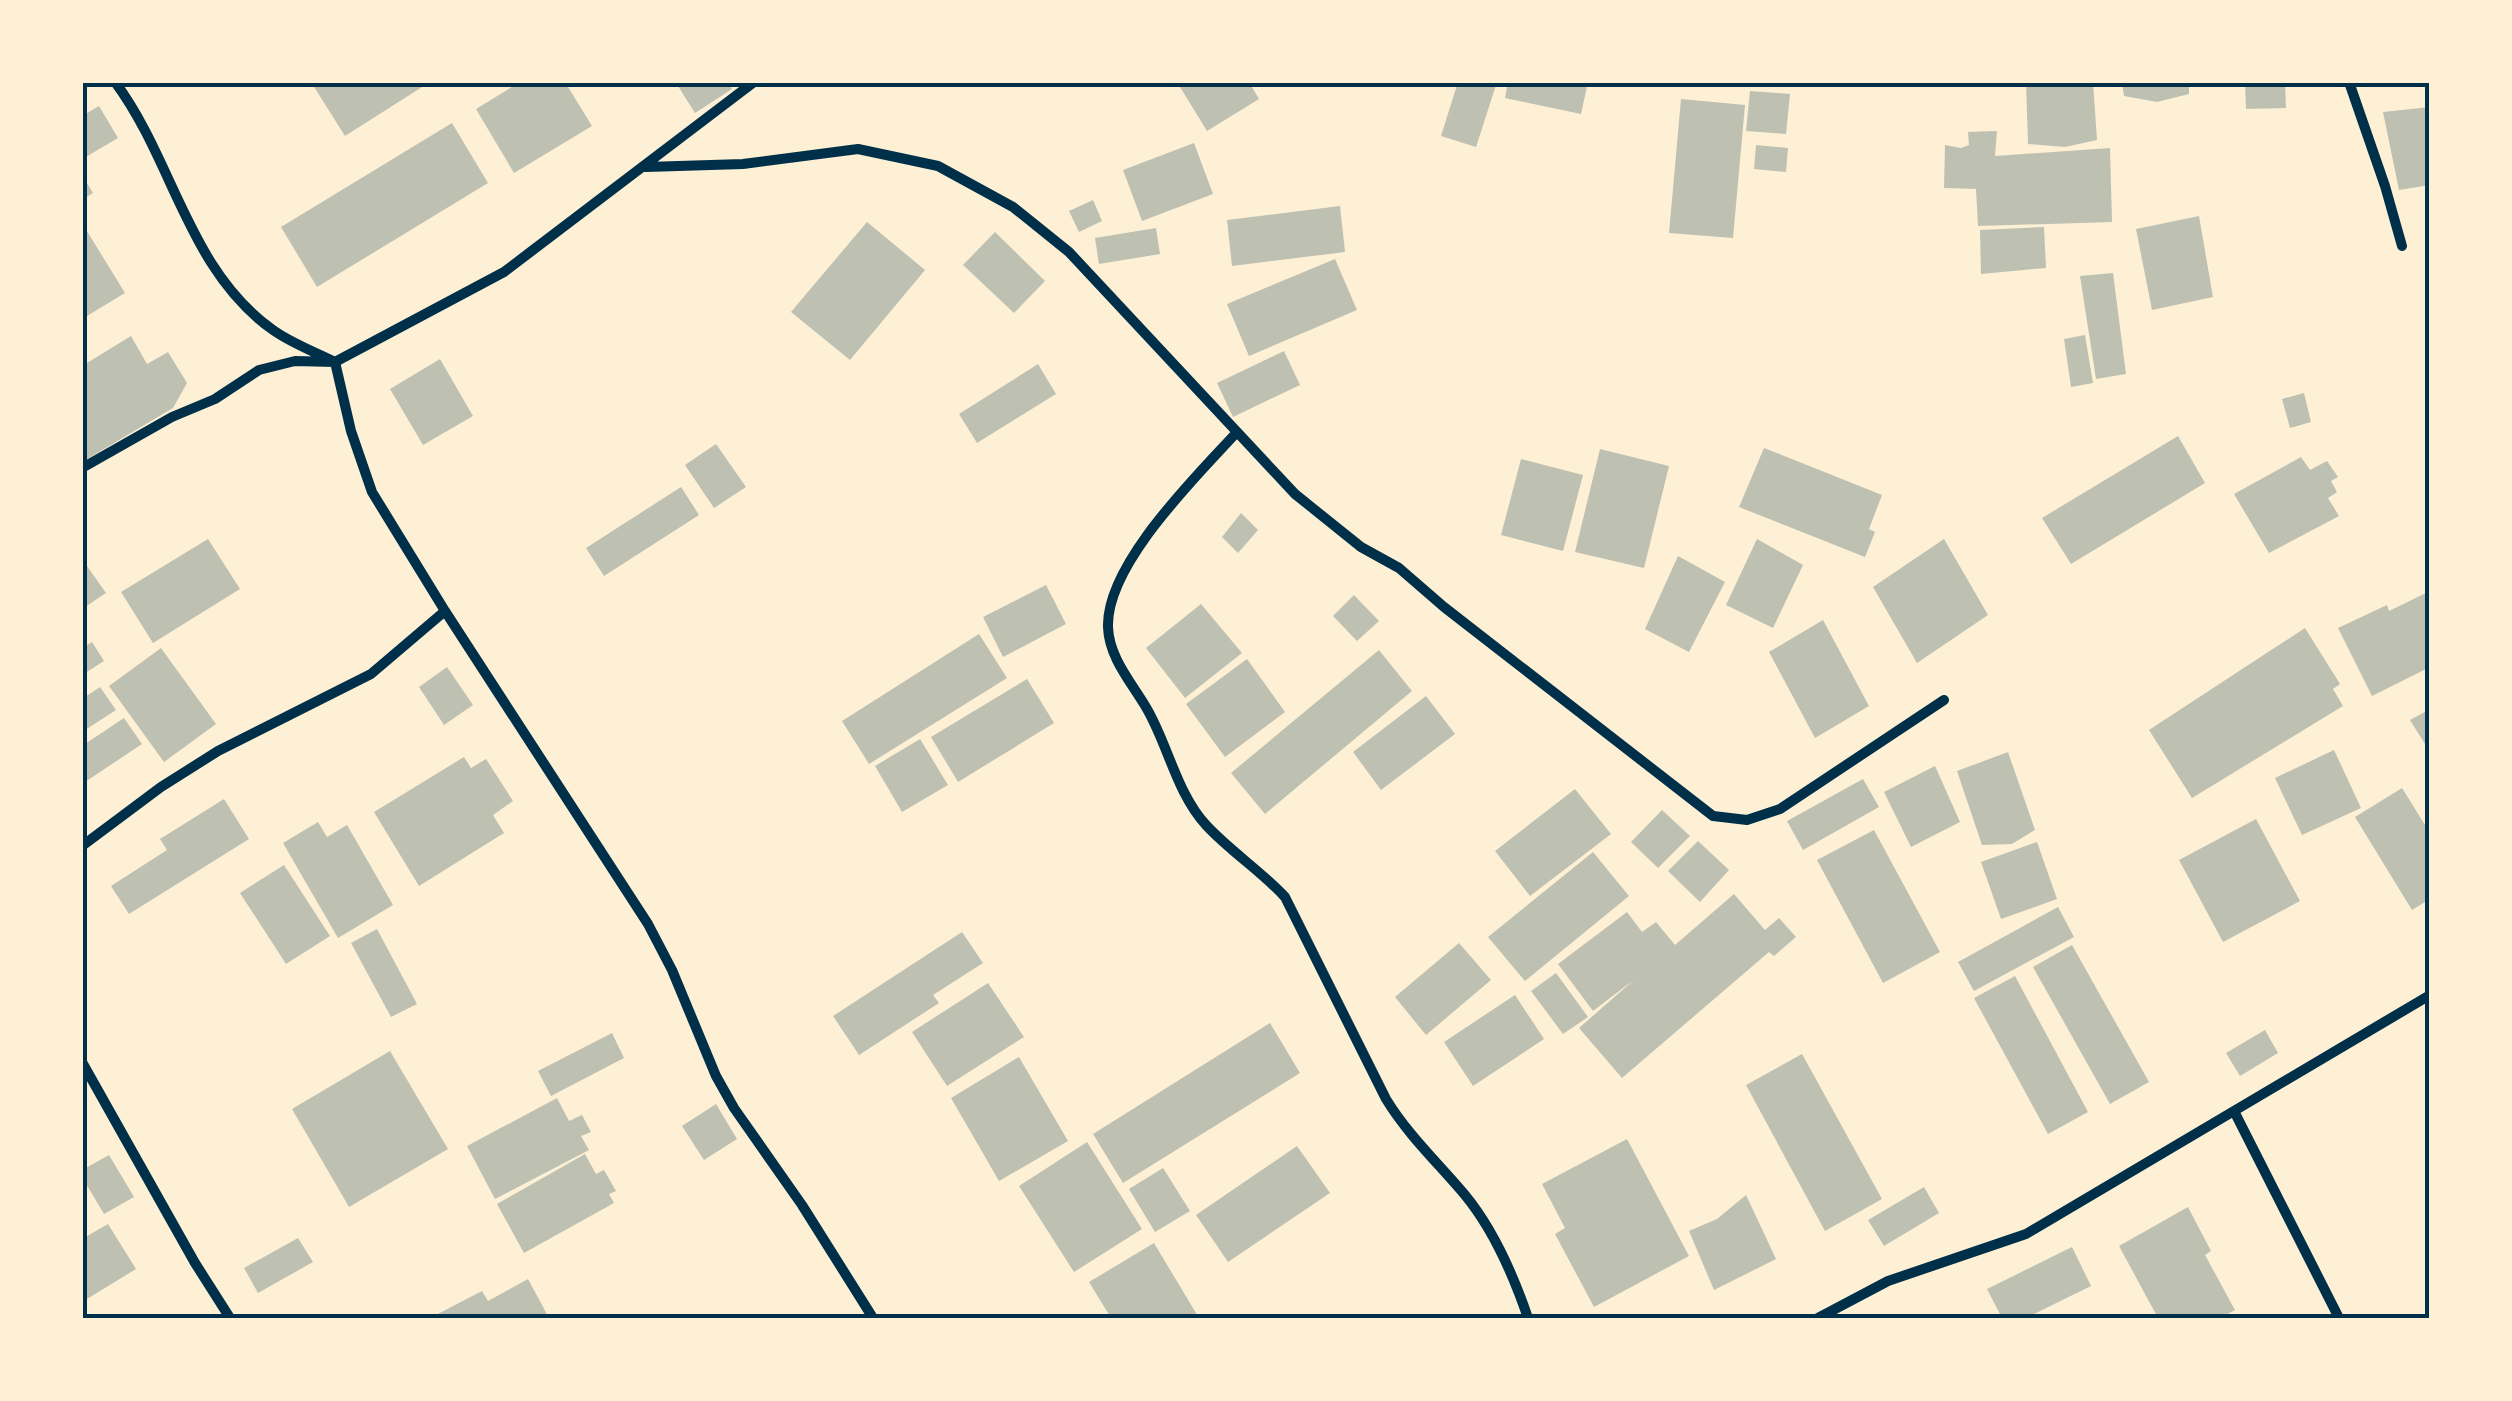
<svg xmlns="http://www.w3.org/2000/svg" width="2512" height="1401" viewBox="0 0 2512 1401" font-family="Poppins,sans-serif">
  <rect width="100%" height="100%" fill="#fdf0d5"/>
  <path fill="#bec0b2" d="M311,82h119l-85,54z
    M520,82h45l27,44 -78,47 -38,-64z
    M683,82h45l4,7 -37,24 -17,-27z
    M1177,82h72l10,17 -52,32z
    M1458,82h39l-21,65 -35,-11z
    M1508,82h80l-7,32 -76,-16z
    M2026,82h67l4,58 -32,7 -37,-3z
    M2122,82h67v12l-32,8 -33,-6z
    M2245,82h40l1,26 -40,1z
    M1750,91l40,3 -4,40 -40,-3z
    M1681,99l64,6 -12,133 -64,-5z
    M99,106l19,32 -34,20 -2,-42z
    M2430,107v78l-31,5 -16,-78z
    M452,123l36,60 -171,104 -36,-60z
    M1997,131l-2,25 115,-8 2,74 -134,4 -2,-37 -32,-1 1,-43 16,3 8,-3 -1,-13z
    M1194,143l19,51 -71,27 -19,-51z
    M1756,145l32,3 -2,24 -32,-3z
    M82,175l11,18 -11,7z
    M1093,200l9,21 -23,11 -10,-21z
    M1340,206l5,46 -113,14 -5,-46z
    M2199,216l14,81 -61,13 -16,-81z
    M867,222l58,48 -75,90 -59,-48z
    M82,223l43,70 -43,26z
    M2044,227l2,41 -65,6 -1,-44z
    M1156,228l4,26 -61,10 -4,-26z
    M995,232l50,49 -31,32 -51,-48z
    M1335,259l22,51 -108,46 -22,-52z
    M2113,273l13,101 -30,5 -16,-103z
    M2085,335l8,48 -22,4 -7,-48z
    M131,336l16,28 21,-12 19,31 -14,25 -91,54v-96z
    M1284,351l16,34 -67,32 -16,-34z
    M440,359l33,57 -50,29 -33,-56z
    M1038,364l18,30 -79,49 -18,-29z
    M2304,393l7,29 -21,6 -8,-29z
    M2178,436l27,47 -134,81 -29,-46z
    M716,444l30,43 -32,21 -29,-43z
    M1764,448l118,47 -13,34 6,3 -10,25 -126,-50z
    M1600,449l69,17 -25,102 -69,-16z
    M2301,457l9,13 17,-9 11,16 -7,4 6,11 -9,6 11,18 -70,37 -35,-59z
    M1521,459l62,16 -20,76 -62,-16z
    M681,487l18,28 -95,61 -18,-28z
    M1241,513l17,17 -20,23 -16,-16z
    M208,539l32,50 -87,54 -32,-51z
    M1757,539l46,26 -30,63 -47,-23z
    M1944,539l44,76 -71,48 -44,-76z
    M1678,556l47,26 -36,70 -44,-23z
    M82,559l24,34 -24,16z
    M1046,585l20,39 -63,33 -20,-40z
    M2430,591v76l-58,29 -34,-68 49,-23 2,6z
    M1354,595l25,26 -22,20 -24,-25z
    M1201,604l41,49 -57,45 -39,-50z
    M1823,620l46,86 -54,32 -46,-86z
    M2305,628l35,56 -7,5 10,17 -151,92 -43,-68z
    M979,634l28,44 -138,86 -27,-43z
    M92,642l12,19 -22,14v-27z
    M161,648l55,76 -52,38 -55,-76z
    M1379,650l33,41 -147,123 -34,-41z
    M1247,659l38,53 -60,45 -39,-53z
    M447,667l26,38 -29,20 -25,-38z
    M1027,679l27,44 -96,59 -27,-45z
    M100,687l16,23 -34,22v-33z
    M1426,696l29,38 -74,56 -28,-38z
    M2430,709v43l-20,-32z
    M124,718l18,26 -60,40v-38z
    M920,739l28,46 -46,27 -27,-46z
    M2334,750l27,58 -59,27 -27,-57z
    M2008,752l27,78 -23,14 -30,1 -25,-74z
    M464,757l7,11 15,-9 27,42 -20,14 11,18 -85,53 -45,-74z
    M1935,766l25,56 -49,25 -27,-55z
    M1863,779l16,28 -76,43 -16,-29z
    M2402,788l28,45v66l-18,11 -57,-93z
    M1575,789l36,45 -81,62 -35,-45z
    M224,799l25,40 -120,75 -18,-28 56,-36 -7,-11z
    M1662,810l28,26 -32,32 -27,-26z
    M2256,819l44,82 -77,41 -44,-82z
    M318,822l9,15 20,-12 46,80 -55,33 -55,-95z
    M1874,830l66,122 -57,31 -66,-123z
    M1698,841l31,29 -29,32 -32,-31z
    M2037,842l20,57 -56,20 -20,-57z
    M1593,852l36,44 -104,85 -37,-44z
    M284,865l46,71 -44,28 -46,-71z
    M1734,894l31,36 14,-12 17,19 -22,19 -5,-4 -147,126 -43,-50 56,-49 -42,32 -35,-47 69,-52 15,20 14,-10 19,23z
    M2058,907l16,30 -100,54 -16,-29z
    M377,929l40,75 -26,13 -40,-74z
    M962,932l21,31 -50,32 6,8 -80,52 -26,-39z
    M1459,943l32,37 -65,55 -31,-38z
    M2072,945l77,137 -39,22 -77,-137z
    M1556,973l32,44 -25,17 -32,-43z
    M2015,976l73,136 -40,22 -74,-136z
    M988,983l36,54 -77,49 -35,-54z
    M1515,995l29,44 -71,47 -29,-44z
    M1270,1023l30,50 -177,110 -30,-49z
    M2265,1030l13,23 -38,23 -14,-23z
    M612,1033l12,25 -73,38 -13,-25z
    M390,1051l58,98 -99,58 -57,-98z
    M1802,1054l80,145 -57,32 -79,-146z
    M1019,1057l49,84 -69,40 -48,-83z
    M557,1098l12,23 13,-6 9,17 -10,4 8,14 -94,49 -28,-53z
    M716,1104l21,35 -33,21 -22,-34z
    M1627,1139l62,117 -95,51 -39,-73 10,-6 -23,-44z
    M1087,1142l55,87 -68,43 -55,-86z
    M1297,1146l33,47 -102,69 -32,-47z
    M585,1154l11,20 8,-4 12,21 -7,3 5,9 -90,50 -27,-49z
    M109,1155l25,42 -30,17 -22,-37v-7z
    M1163,1168l27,43 -35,21 -26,-43z
    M1924,1187l15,26 -55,33 -16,-26z
    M1746,1195l30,64 -62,31 -25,-59 28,-12z
    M2188,1207l23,44 -6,4 30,55 -15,8h-62l-39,-72z
    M108,1224l28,45 -54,33v-63z
    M298,1238l15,24 -55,31 -14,-25z
    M1154,1243l45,75h-88l-22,-36z
    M2072,1247l19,39 -65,32h-24l-15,-29z
    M528,1279l21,39h-119l52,-27 6,10z"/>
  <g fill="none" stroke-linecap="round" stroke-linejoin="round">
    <path stroke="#003049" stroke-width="10" d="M115,82c59,79 73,188 158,248 18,13 42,22 62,32l16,69 21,61 73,119 203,313 24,46 44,106 18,32 68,97 71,113
      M2349,82l36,104 17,60
      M646,167l97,-3 115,-15 80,17 75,41 56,45 226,242 66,53 38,21 45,39 269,209 34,4 33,-11 164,-109
      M1237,432c-40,44 -131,132 -129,195 1,31 24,56 39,82 21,36 30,85 59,116 24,26 55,46 79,72l101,202c22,36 52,64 79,96 28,34 49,82 63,123
      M82,468l90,-51 43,-18 44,-29 36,-9 40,1 169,-90 250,-190
      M82,846l79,-59 57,-36 153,-77 74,-63
      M82,1062l113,201 35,55
      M2234,1111l105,207
      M1818,1318l70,-37 138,-47 404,-239"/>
  </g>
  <rect width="2512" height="1401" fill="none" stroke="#fdf0d5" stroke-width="170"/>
  <rect x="85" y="85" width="2342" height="1231" fill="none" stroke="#003049" stroke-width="4"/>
</svg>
